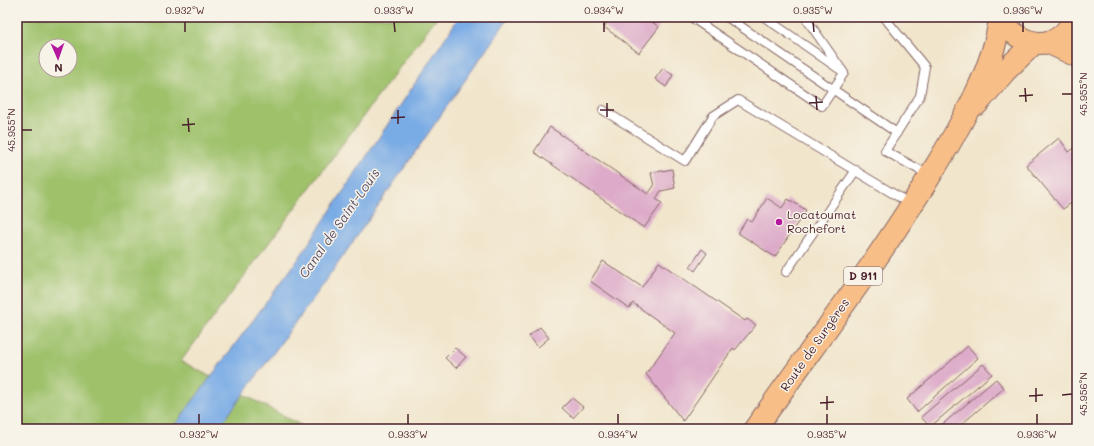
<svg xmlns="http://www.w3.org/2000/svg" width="1094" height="446" viewBox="0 0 1094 446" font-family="Mali,sans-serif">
  <rect width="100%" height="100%" fill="#f7f3e8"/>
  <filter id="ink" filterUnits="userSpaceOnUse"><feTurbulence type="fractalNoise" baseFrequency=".025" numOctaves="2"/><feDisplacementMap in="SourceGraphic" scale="8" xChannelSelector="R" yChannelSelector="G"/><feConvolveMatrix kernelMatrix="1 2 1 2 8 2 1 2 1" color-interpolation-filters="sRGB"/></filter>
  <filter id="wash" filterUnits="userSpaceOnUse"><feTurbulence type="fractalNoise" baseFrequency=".012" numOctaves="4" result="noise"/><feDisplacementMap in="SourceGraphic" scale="16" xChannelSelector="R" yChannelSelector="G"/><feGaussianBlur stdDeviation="0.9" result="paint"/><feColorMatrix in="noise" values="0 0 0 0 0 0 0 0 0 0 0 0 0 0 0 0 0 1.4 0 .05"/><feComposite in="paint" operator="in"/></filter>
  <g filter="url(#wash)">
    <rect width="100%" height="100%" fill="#f1e5cb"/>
    <path fill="#9ec16a" stroke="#74704a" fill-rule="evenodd" d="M17,17h420l-256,344 127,68h-291zM46,46h24v24h-24z"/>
    <path fill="#79abe5" stroke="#626588" d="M459,17h50l-186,268 -105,144h-46l125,-168z"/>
    <g id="blocks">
      <path fill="#ddabc9" d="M611,17h34l14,10 -20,26 -35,-26z
        M663,68l10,7 -7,12 -11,-8z
        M550,127l98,67 6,-8 -3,-13 21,-4 3,19 -14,3 -5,8 6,4 -18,25 -110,-76z
        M1059,138l10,14 8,-6v53l-14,10 -37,-44z
        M767,198l15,10 6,-9 18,11 -31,47 -37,-24 9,-14 5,3z
        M702,249l5,4 -12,18 -5,-4z
        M603,261l39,26 17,-25 86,59 2,-2 9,6 -21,25 -2,-2 -50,73 -37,-47 29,-41 -42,-30 -4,5 -39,-27z
        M540,327l9,11 -11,9 -9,-11z
        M968,346l10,12 -61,54 -10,-13z
        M455,348l11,9 -10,11 -11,-10z
        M983,364l9,10 -62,53 -9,-10z
        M996,379l8,9 -48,41h-19z
        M572,398l11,9 -10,11 -11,-10z"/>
    </g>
  </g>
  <g filter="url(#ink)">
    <use href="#blocks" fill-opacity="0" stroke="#846463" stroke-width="1"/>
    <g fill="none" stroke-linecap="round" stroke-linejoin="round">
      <defs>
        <path id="service" d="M691,17l131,89 22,-33 -39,-56
          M727,17l170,116
          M764,17l75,52
          M884,17l41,50 -5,29 -35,55 44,24
          M603,110l82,51 28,-45 25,-16 174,105
          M786,272l70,-102"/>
        <path id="primary" d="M1001,17c16,32 60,37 73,0
          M1047,42l30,14
          M977,104l29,-34 28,-27
          M755,429c61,-87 126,-172 181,-263 26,-43 59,-100 64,-149"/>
      </defs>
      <use href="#service" stroke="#846463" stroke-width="10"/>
      <use href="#primary" stroke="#846463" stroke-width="24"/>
      <use href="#service" stroke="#fff" stroke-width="8"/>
      <use href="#primary" stroke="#f7be88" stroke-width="22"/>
    </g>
  </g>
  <path fill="none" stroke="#4a1f2b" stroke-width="1.5" d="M185,22v10M394,22l1,10M604,22v10M813,22l1,10M1023,22v10M1025,88l1,14M1062,94h10M816,96l1,14M1019,96l14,-1M607,103v14M809,103l14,-1M398,110v14M600,110h14M188,118l1,14M391,118l14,-1M182,125l13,-1M22,130h10M1036,388v14M1062,395l10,-1M827,396v14M1029,396l14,-1M820,403l14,-1M199,414v10M408,414v10M618,414v10M827,414v10M1037,414v10"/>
  <circle fill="#b5179e" stroke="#f7f3e8" stroke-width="1.5" cx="779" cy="222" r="4"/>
  <g text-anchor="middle" stroke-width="3" stroke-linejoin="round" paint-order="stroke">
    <rect fill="#f7f3e8" stroke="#7e5f64" stroke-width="1" x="844" y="267" width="38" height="18" rx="3"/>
    <g font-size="11" font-weight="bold" fill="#4a1f2b">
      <text x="863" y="280">D 911</text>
    </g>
    <g font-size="12" fill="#4a1f2b" stroke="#f7f3e8" text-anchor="start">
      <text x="787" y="219">Locatoumat<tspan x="787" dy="14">Rochefort</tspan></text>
    </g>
    <g font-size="12" fill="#4a1f2b" stroke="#f7f3e8">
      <text transform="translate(815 345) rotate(-55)" y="4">Route de Surgères</text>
    </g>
    <g font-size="13" font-style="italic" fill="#5a506c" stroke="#f7f3e8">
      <text transform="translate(339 223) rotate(-55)" y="5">Canal de Saint-Louis</text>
    </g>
  </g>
  <rect width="1094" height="446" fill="none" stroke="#f7f3e8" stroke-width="44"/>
  <g transform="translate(58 58) rotate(178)"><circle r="19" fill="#f7f3e8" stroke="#b29e9c"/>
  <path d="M0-3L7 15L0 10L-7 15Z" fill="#b5179e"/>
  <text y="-6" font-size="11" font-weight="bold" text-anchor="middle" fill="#4a1f2b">N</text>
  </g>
  <rect x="22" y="22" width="1050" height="402" fill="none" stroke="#4a1f2b" stroke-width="1.5"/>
  <g font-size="10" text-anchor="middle" fill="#4a1f2b">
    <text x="185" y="14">0.932°W</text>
    <text x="394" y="14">0.933°W</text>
    <text x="604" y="14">0.934°W</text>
    <text x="813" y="14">0.935°W</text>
    <text x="1023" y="14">0.936°W</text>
    <text transform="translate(1083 94) rotate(-90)" y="4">45.955°N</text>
    <text transform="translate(11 130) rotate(-90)" y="4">45.955°N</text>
    <text transform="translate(1083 394) rotate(-90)" y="4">45.956°N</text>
    <text x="199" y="438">0.932°W</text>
    <text x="408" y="438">0.933°W</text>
    <text x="618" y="438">0.934°W</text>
    <text x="827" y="438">0.935°W</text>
    <text x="1037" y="438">0.936°W</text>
  </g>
</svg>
